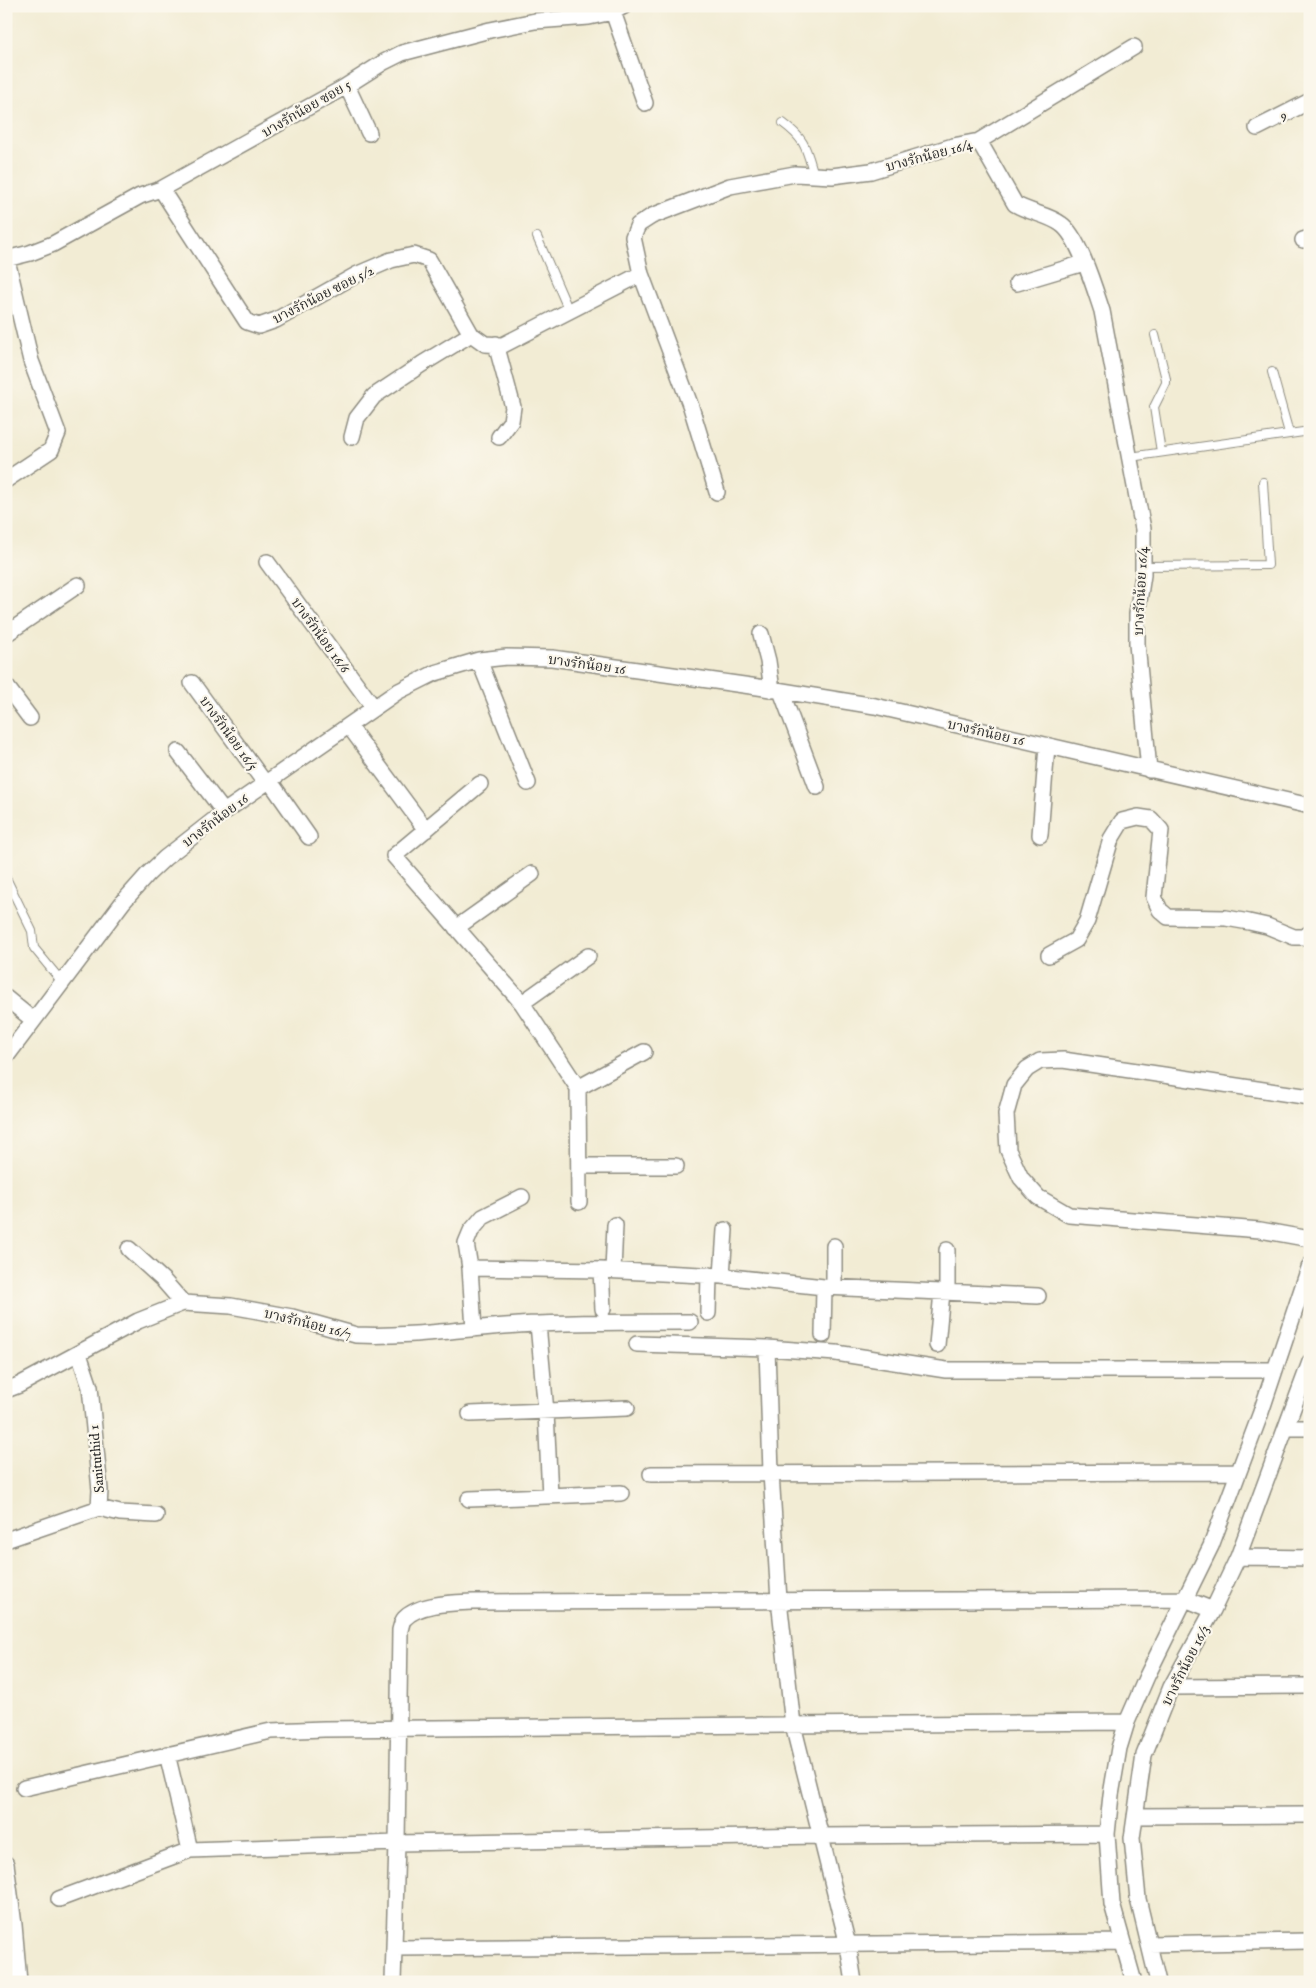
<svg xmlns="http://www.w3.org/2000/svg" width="1316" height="1988" viewBox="0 0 1316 1988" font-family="'IM FELL English','Noto Serif Thai',serif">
  <rect width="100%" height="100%" fill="#fbf7ec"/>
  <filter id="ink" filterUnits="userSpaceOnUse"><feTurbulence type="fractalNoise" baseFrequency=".02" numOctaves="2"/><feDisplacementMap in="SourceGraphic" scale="10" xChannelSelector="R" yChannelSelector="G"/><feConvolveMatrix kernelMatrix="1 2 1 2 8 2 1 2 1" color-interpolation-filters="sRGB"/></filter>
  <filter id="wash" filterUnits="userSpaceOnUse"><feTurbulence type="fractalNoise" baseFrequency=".0096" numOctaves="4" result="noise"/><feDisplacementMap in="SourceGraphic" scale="20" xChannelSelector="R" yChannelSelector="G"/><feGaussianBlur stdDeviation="1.12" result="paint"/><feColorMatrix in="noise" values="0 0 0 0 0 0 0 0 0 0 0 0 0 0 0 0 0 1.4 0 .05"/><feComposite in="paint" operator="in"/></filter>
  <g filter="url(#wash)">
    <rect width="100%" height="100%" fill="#f2ecd4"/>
  </g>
  <g filter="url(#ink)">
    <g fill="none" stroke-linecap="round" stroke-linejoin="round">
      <defs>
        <path id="service" d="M783,123c23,17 23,25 31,52
          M537,237l32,74
          M1155,335l11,44v4l-12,24 7,45
          M1272,372l17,61
          M1130,457l180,-26
          M1143,566l125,-1 -5,-83
          M7,880l25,51 2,17 28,34"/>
        <path id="minor" d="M613,12l32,91
          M347,86l22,47
          M1257,128l53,-27
          M979,141l155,-94
          M161,189l86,133 12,4 17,-6 80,-45 35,-15 23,-5 15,5 42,74 14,10 18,1 138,-71
          M1303,240l7,-2
          M6,259l24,-6 23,-9 87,-48 21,-7 182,-101 41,-26 18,-9 88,-23 45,-9 54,-4 24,-5 11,-6
          M1017,283l67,-20
          M496,344l17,63 -2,14 -12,16
          M352,437l5,-19 17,-22 48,-32 49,-30
          M6,480l45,-30 7,-17 -27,-72 -24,-101
          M717,492l-26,-85 -50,-133 -8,-37 5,-12 14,-9 78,-30 65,-12 37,2 39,-5 82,-25 26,-5 36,63c15,9 32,10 46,20 18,12 34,66 41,87l41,218v46l-6,39v30l12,126
          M267,562l107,146
          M6,634l72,-49
          M761,634l7,27 4,29
          M479,660l49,123
          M192,683l73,100
          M6,686l24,32
          M781,691l36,96
          M349,726l77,104
          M178,752l46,60
          M269,780l40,57
          M480,784l-86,72 128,147 56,85 1,114
          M1040,835l7,-89
          M456,928l76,-54
          M1049,955l27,-15 11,-19 24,-82 11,-18 16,-4 13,2 10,11 -7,67 6,13 8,7 58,1 23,4 18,4 27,11h10l6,-4
          M6,998l27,22
          M522,1003l66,-47
          M6,1057l117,-155 25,-28 17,-16 59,-46 173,-120 38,-19 44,-13 28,-3 45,1 206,29 117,19 435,100
          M578,1088l66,-36
          M1310,1097l-247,-37 -23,1 -13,8 -13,16 -8,29 2,36 13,28 17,19 31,18 191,15 50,9
          M579,1166h97
          M129,1249l34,31 20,23
          M947,1250v41
          M470,1268l131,2 121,6 102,11 214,9
          M601,1270l2,39
          M613,1271l2,-46
          M722,1276l3,-46
          M834,1287v-41
          M708,1313l1,-38
          M538,1324l8,88 4,84
          M474,1329l-4,-61 -4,-25 5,-12 12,-14 39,-20
          M823,1335l1,-48
          M637,1344l130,4 69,5 110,17h329
          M937,1345l5,-53
          M767,1348l4,125 8,127 14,125 55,220 6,37
          M6,1390l13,-5 119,-64 45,-18 48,3 61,11 64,18c60,3 121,-9 182,-11 51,-2 102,-2 152,-2
          M470,1414l157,-6
          M1286,1428h24
          M651,1474l587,-2
          M469,1499l152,-6
          M99,1508l21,5 36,2
          M6,1540l93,-32 1,-18 -10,-103 -11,-33
          M1238,1557l72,1
          M1171,1687l139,-1
          M167,1754l23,96
          M24,1788l247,-57 53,-2 803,-7
          M1135,1816l175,-1
          M6,1864l8,61 5,57
          M59,1899l131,-49 207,-7 425,-7 285,-2
          M1149,1944l161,-3
          M394,1948l728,-6
          M393,1982l4,-139 3,-213c1,-3 2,-9 4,-11 15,-16 49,-16 69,-17l712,-3 28,11
          M1134,1982l-22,-78 -5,-70 4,-39 8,-47 8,-26 20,-46 64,-130 49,-131 50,-150
          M1158,1982l-20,-83 -6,-61 12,-83 27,-68 42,-77 25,-53 72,-195"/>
      </defs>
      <use href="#service" stroke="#8e8c80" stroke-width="10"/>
      <use href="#minor" stroke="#8e8c80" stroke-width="18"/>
      <use href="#service" stroke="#fff" stroke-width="8"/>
      <use href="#minor" stroke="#fff" stroke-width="15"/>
    </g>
  </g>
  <g text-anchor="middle" stroke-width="4.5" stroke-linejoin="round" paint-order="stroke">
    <g font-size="14" fill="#2b2b2b" stroke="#fbf7ec">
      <text transform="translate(306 108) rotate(-30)" y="5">บางรักน้อย ซอย 5</text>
      <text transform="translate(1283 115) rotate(-27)" y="5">9</text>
      <text transform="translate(929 155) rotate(-15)" y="5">บางรักน้อย 16/4</text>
      <text transform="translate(323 294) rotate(-27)" y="5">บางรักน้อย ซอย 5/2</text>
      <text transform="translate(1140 591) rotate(-87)" y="5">บางรักน้อย 16/4</text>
      <text transform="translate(321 635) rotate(54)" y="5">บางรักน้อย 16/6</text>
      <text transform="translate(587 664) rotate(8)" y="5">บางรักน้อย 16</text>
      <text transform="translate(986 732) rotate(13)" y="5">บางรักน้อย 16</text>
      <text transform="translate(229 733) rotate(54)" y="5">บางรักน้อย 16/5</text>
      <text transform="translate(215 820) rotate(-37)" y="5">บางรักน้อย 16</text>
      <text transform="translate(308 1323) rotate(14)" y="5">บางรักน้อย 16/7</text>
      <text transform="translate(96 1459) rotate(-95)" y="5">Sanituthid 1</text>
      <text transform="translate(1185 1665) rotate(-63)" y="5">บางรักน้อย 16/3</text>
    </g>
  </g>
  <rect width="1316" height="1988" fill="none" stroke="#fbf7ec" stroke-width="25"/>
</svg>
